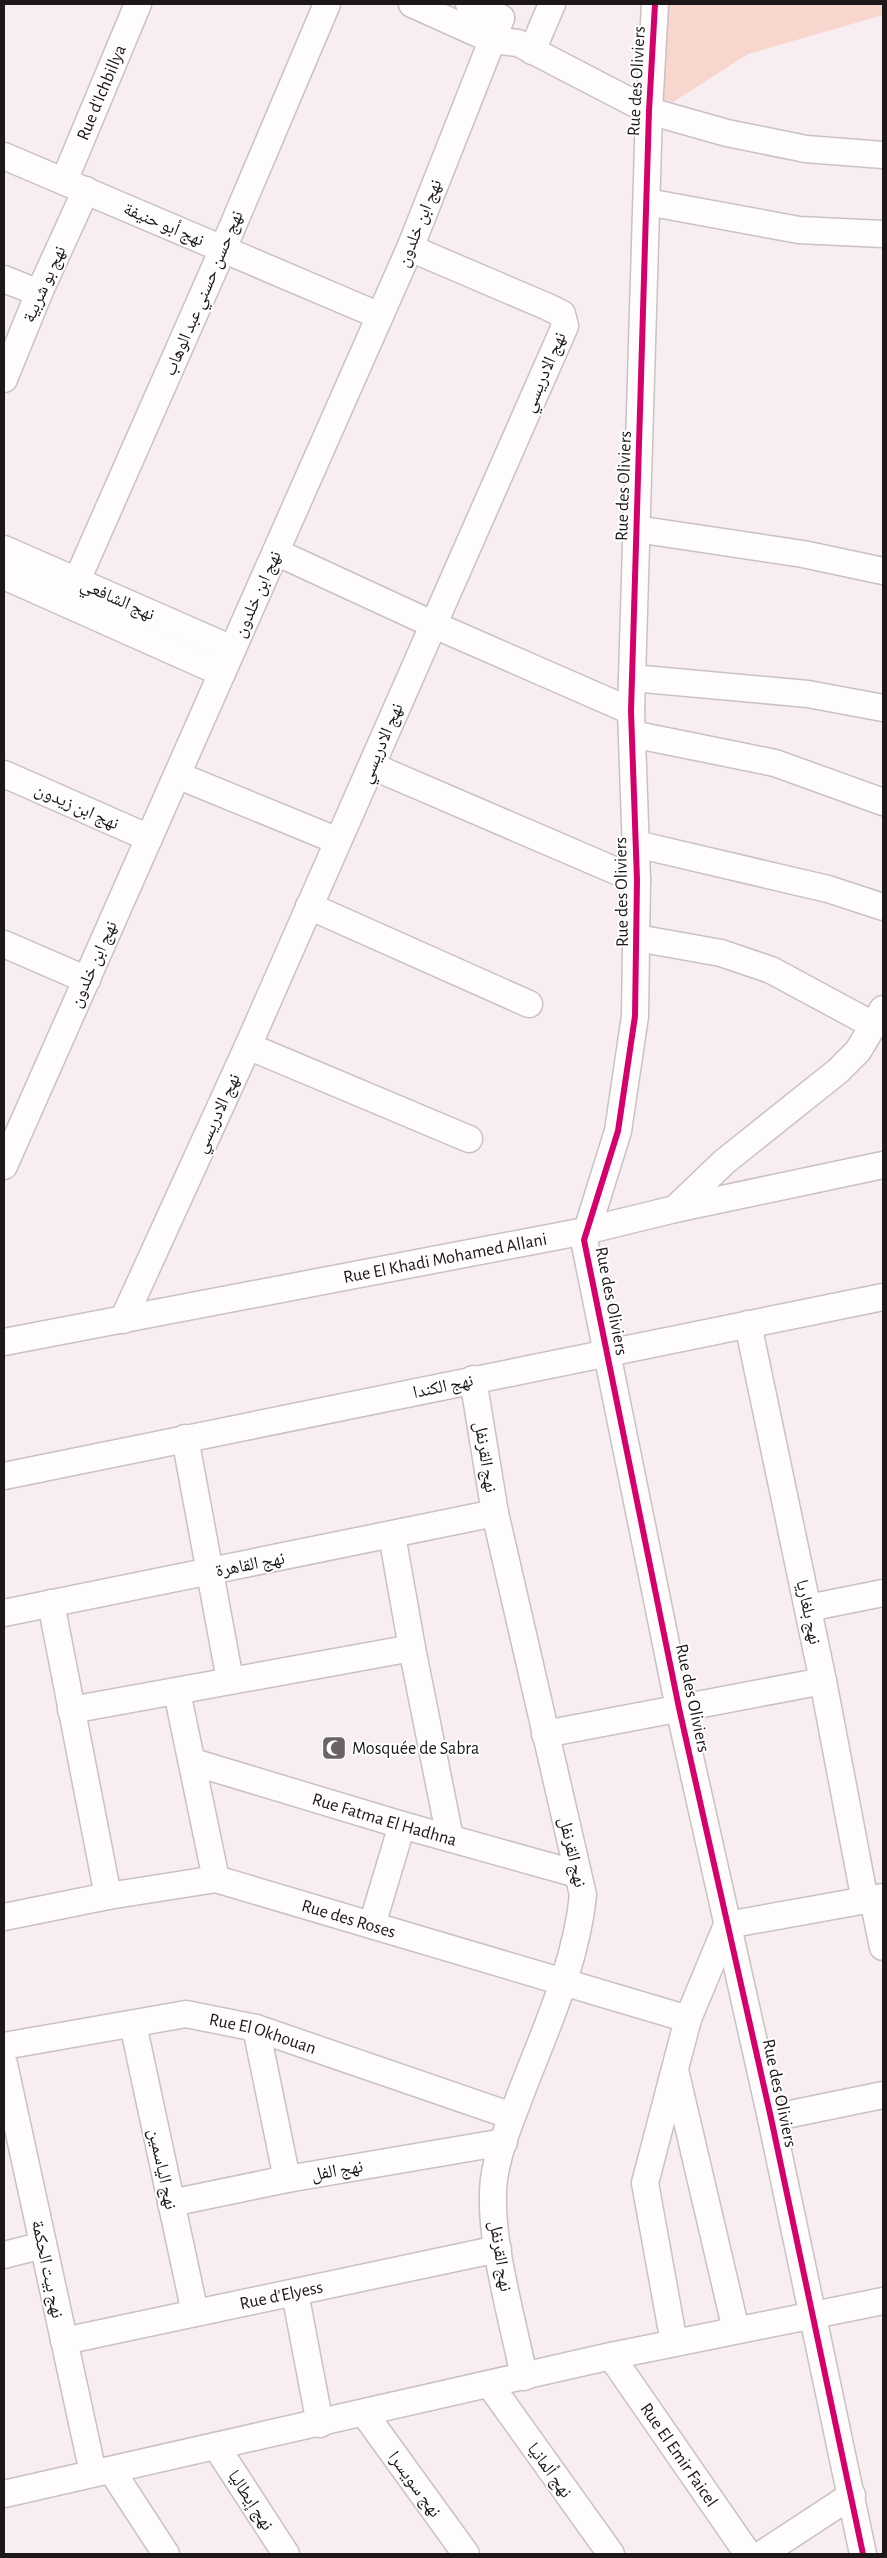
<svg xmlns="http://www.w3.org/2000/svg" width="887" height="2558" viewBox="0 0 887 2558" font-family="'Alegreya Sans','Noto Naskh Arabic',sans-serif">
  <rect width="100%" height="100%" fill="#f8eef2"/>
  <path fill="#f9d6cd" d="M669,4h214v11l-135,39 -89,57z"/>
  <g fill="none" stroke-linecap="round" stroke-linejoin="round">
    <defs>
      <g id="minor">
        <path d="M412,4l80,36 26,3 131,68 78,22 79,16 77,6"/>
        <path d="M469,4l32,14"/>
        <path d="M655,4l-6,107 -18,600 6,169 -2,136 -17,115 -34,109 95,468 92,410 92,436"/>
        <path d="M532,51l20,-47"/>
        <path d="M4,156l376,160"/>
        <path id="s1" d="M64,181l74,-177"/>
        <path d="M647,202l152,28 84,4"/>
        <path d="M4,279l35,14"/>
        <path d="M4,379l35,-86 47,-103"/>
        <path d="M636,529l167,25 80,17"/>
        <path d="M4,549l228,100"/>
        <path d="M276,552l156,72 199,87"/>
        <path d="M4,576l218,97"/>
        <path d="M67,603l156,-354 104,-245"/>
        <path d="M632,678l176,16 75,14"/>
        <path d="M632,734l143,29 108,39"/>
        <path d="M372,766l265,114"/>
        <path d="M4,774l145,64"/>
        <path d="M177,775l161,66"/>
        <path d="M636,844l192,45 55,18"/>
        <path d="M309,906l220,98"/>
        <path d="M637,938l84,15 50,17 102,55"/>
        <path d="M4,944l83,36"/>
        <path d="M248,1046l221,93"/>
        <path d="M4,1166l406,-918 91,-230"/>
        <path d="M675,1209l49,-47 114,-91 20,-20 25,-42"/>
        <path d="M123,1320l125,-274 317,-720 -3,-12 -14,-7 -138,-59"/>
        <path d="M748,1324l75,357 42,220"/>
        <path id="s2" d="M4,1342l581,-111 90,-22 208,-44"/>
        <path d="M473,1379l22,134 88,382c-7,69 -37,133 -62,198 -10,27 -23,57 -27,86 -7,56 19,141 30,198"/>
        <path d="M185,1438l45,242"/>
        <path d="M4,1476l879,-179"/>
        <path d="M392,1535l20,113 38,190"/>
        <path d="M51,1603l57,293"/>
        <path d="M808,1608l75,-15"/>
        <path d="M4,1613l491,-100"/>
        <path d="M177,1692l39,187"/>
        <path d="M71,1710l341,-62"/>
        <path d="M545,1734l278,-53"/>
        <path id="s3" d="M193,1762l209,63 175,49"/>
        <path d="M873,1899l10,48"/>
        <path id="s4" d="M4,1917l104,-21 108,-17 472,140"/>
        <path d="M372,1925l30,-100"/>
        <path d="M133,2024l62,289"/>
        <path d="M256,2028l31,151"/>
        <path id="s5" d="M4,2046l182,-32 70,14 256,88"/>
        <path d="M4,2064l89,409"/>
        <path d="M675,2070l61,260"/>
        <path d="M771,2118l112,-23"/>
        <path d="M171,2203l116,-24 217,-37"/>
        <path d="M4,2255l39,-10"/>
        <path d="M295,2293l25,131"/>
        <path id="s6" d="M64,2341l434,-92"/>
        <path d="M674,2343l-29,-160 43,-164 39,-94 156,-28"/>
        <path id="s7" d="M611,2356l137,198"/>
        <path d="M490,2385l121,169"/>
        <path d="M364,2413l102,141"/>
        <path d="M216,2446l70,108"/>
        <path d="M112,2471l54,83"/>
        <path d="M4,2494l607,-138 272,-55"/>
        <path d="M762,2554l90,-59"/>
      </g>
    </defs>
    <use href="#minor" stroke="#c9c1c4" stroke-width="29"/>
    <use href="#minor" stroke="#fefcfd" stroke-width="26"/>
    <defs>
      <path id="cycleway" d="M655,4l-6,107 -18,600 6,169 -2,136 -17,115 -34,109 95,468 92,410 92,436"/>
    </defs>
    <use href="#cycleway" stroke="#fff" stroke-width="9"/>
    <use href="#cycleway" stroke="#d6006c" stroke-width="6"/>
  </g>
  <defs>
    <symbol id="mosque-square" viewBox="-11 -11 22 22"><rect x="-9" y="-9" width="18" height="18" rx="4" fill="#6a6265" stroke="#fff"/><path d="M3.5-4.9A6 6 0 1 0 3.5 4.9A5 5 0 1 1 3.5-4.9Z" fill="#fff"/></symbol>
  </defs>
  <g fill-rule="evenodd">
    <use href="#mosque-square" x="320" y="1734" width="28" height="28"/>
  </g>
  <g text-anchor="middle" stroke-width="4" stroke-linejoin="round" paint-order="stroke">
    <g font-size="18" fill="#1d1719" stroke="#fff">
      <text transform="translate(636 81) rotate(-87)" y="6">Rue des Oliviers</text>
      <text dy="6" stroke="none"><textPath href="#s1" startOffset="96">Rue d'Ichbillya</textPath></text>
      <text transform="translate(419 223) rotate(-68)" y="6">نهج ابن خلدون</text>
      <text transform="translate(164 224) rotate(23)" y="6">نهج أبو حنيفة</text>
      <text transform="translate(44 284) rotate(-66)" y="6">نهج بو شربية</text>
      <text transform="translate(203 293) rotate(-67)" y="6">نهج حسن حسني عبد الوهاب</text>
      <text transform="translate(544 372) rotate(-67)" y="6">نهج الادريسي</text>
      <text transform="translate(623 486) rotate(-88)" y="6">Rue des Oliviers</text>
      <text transform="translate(257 594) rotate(-66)" y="6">نهج ابن خلدون</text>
      <text transform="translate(118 599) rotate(24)" y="6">نهج الشافعي</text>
      <text transform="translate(381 743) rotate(-67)" y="6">نهج الادريسي</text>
      <text transform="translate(77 806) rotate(24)" y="6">نهج ابن زيدون</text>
      <text transform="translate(621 892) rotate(-91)" y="6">Rue des Oliviers</text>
      <text transform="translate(93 964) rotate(-66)" y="6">نهج ابن خلدون</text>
      <text transform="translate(217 1113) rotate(-65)" y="6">نهج الادريسي</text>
      <text dy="6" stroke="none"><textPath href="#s2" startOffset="449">Rue El Khadi Mohamed Allani</textPath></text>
      <text transform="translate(612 1301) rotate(79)" y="6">Rue des Oliviers</text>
      <text transform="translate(443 1386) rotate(-12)" y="6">نهج الكندا</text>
      <text transform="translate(486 1457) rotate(81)" y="6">نهج القرنفل</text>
      <text transform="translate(250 1564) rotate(-11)" y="6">نهج القاهرة</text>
      <text transform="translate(809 1612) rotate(78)" y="6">نهج بلغاريا</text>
      <text transform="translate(693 1698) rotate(78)" y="6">Rue des Oliviers</text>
      <text dy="6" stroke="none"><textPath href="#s3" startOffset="200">Rue Fatma El Hadhna</textPath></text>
      <text transform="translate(573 1852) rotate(77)" y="6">نهج القرنفل</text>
      <text dy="6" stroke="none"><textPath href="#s4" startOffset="354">Rue des Roses</textPath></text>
      <text dy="6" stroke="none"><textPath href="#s5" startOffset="264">Rue El Okhouan</textPath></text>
      <text transform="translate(780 2093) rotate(78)" y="6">Rue des Oliviers</text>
      <text transform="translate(163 2169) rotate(78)" y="6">نهج الياسمين</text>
      <text transform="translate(337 2170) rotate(-10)" y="6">نهج الفل</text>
      <text transform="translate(501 2256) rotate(81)" y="6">نهج القرنفل</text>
      <text transform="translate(48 2269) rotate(78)" y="6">نهج بيت الحكمة</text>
      <text dy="6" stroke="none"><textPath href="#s6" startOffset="222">Rue d'Elyess</textPath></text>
      <text dy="6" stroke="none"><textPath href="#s7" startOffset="120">Rue El Emir Faicel</textPath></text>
      <text transform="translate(550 2470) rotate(54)" y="6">نهج ألمانيا</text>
      <text transform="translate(415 2484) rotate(54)" y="6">نهج سويسرا</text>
      <text transform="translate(251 2500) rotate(57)" y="6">نهج إيطاليا</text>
    </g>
    <g font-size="18" fill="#1d1719" stroke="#fff" text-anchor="start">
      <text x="352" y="1754">Mosquée de Sabra</text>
    </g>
  </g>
  <rect width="887" height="2558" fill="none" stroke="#1d1719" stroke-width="10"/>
</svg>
